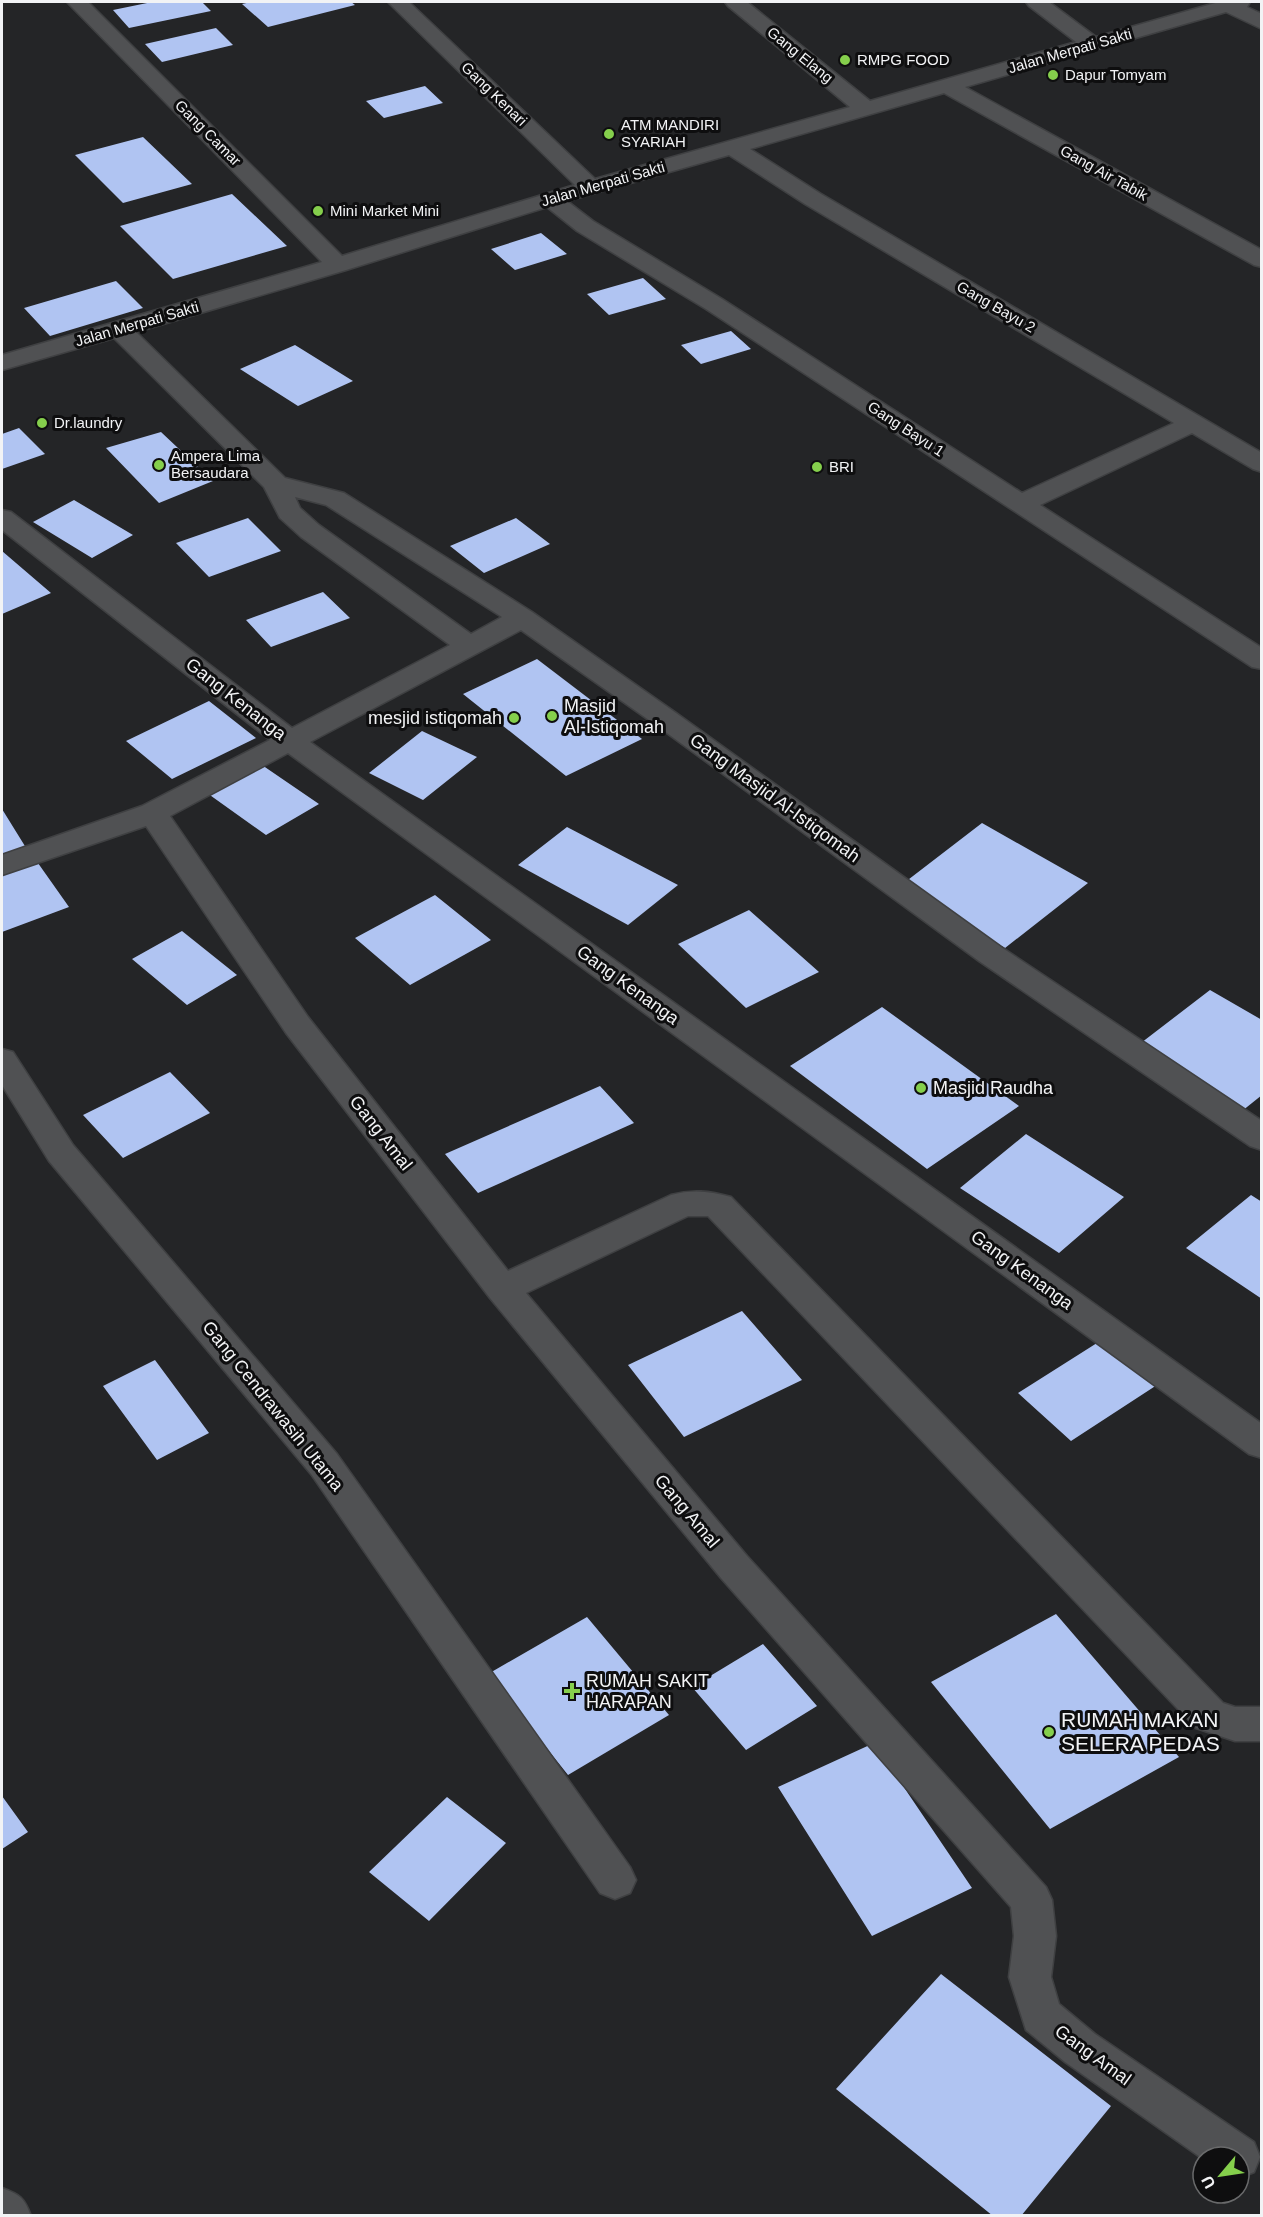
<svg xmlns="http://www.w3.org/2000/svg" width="1263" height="2217" viewBox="0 0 1263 2217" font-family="Arial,sans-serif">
  <rect width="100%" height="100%" fill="#242527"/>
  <path fill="#b0c4f2" d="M152,2h50l9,9 -82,17 -16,-18z
    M251,2h100l4,3 -87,22 -26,-23z
    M216,28l17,17 -71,17 -17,-18z
    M425,86l18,17 -59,15 -18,-17z
    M143,137l49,47 -69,19 -48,-48z
    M232,194l55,52 -114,33 -53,-53z
    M541,233l26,21 -52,16 -24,-21z
    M643,278l23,21 -57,16 -22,-21z
    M116,281l27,27 -93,28 -26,-28z
    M731,331l20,18 -50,15 -20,-19z
    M295,345l58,36 -55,25 -58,-37z
    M19,428l26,26 -43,15v-35z
    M161,432l52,49 -54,22 -53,-55z
    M74,500l59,35 -41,23 -59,-36z
    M248,518l33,33 -72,26 -33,-34z
    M516,518l34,26 -66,29 -34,-27z
    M2,551l49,42 -49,21z
    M323,592l27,26 -79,29 -25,-27z
    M537,659l105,80 -76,37 -103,-82z
    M209,701l47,37 -84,41 -46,-38z
    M422,731l55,26 -54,43 -54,-27z
    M259,763l60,41 -53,31 -59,-42z
    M2,809l26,42 -26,8z
    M982,823l106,60 -83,65 -105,-62z
    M567,827l111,58 -50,40 -110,-60z
    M33,856l36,51 -67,25v-64z
    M435,895l56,45 -81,45 -55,-47z
    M749,910l70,62 -73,36 -68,-64z
    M182,931l55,44 -50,30 -55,-46z
    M1210,990l52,30v75l-20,16 -105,-65z
    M882,1007l137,99 -92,63 -137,-103z
    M170,1072l40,41 -87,45 -40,-43z
    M600,1086l34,37 -156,70 -33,-39z
    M1026,1134l98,63 -65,56 -99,-65z
    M1251,1195l11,7v97l-76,-51z
    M742,1311l60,69 -118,57 -56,-72z
    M1108,1336l52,47 -89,58 -53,-48z
    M155,1360l54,73 -52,27 -54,-74z
    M1056,1614l123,143 -129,72 -119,-147z
    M587,1617l82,98 -101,60 -80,-101z
    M763,1644l54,62 -71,44 -54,-63z
    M874,1743l98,145 -100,48 -94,-149z
    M2,1796l26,36 -26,17z
    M447,1797l59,46 -77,78 -60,-49z
    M941,1974l170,132 -90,110h-28l-157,-127z"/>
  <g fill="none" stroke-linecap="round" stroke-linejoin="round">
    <defs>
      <path id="minor" d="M67,2h21l254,254 233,-71 -187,-183h21l186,177 255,-72 -122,-101 -3,-4h22l123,99 206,-59 -47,-36 -3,-4h23l47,35 123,-35h31l-3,5 15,7v15l-36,-17 -261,75 297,163v17l-8,-2 -310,-172 -194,56 71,45 441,259v19l-9,-3 -61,-36 -152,72 222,143v21l-10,-2 -546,-358 -129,-78 -30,-24 -201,63 -210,62 149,146 59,15 188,119 144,101 325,234 261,174v29l-12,-4 -271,-185 -323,-236 -135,-95 -211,112 952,682v34l-13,-4 -961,-701 -118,63 138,201 200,254 163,-76c21,-6 39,-4 60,2l492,506 12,4h27v34h-27l-39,-13 -488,-512h-20l-162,77 221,263 299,331 6,13 4,36 -5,41 8,27 36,30 159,108 6,15 -6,15 -15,6v-21l-36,2 -138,-97 -39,-32 -17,-53 5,-41 -3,-29 -290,-329 -231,-280 -204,-265 -140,-207 -144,49v-20l140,-49 128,-66 -268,-210v-20l9,2 281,216 158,-83 -149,-108 -21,-19 -16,-31 -150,-149 -112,32v-15l320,-93zM729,155l76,49 369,219 -152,70 -300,-194 -129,-78 -26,-20zM295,497l31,8 176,112 -31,17 -152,-109 -19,-17z
        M2,1049l11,3 60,93 264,309 293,413 6,13 -6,13 -15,6 -15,-6 -289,-419 -262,-313 -47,-76z
        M2,2188c18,7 22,9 29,28h-29z"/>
    </defs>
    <use href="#minor" stroke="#3f4042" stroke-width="3"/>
    <use href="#minor" fill="#505153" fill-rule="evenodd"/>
  </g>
  <g fill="#85cf4c" stroke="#0e0e0f" stroke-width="2">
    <circle cx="845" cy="60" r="6"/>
    <circle cx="1053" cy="75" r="6"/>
    <circle cx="609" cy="134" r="6"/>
    <circle cx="318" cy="211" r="6"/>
    <circle cx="42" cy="423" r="6"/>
    <circle cx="159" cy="465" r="6"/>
    <circle cx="817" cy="467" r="6"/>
    <circle cx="552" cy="716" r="6"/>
    <circle cx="514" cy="718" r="6"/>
    <circle cx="921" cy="1088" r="6"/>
    <path d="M569 1682h6v6h6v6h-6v6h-6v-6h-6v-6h6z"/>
    <circle cx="1049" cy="1732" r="6"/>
  </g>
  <g text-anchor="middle" stroke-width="6" stroke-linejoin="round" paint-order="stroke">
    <g font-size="15" fill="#f2f3f5" stroke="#0e0e0f">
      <text transform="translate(1070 51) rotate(-16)" y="5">Jalan Merpati Sakti</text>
      <text transform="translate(800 55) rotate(39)" y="5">Gang Elang</text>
      <text transform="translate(494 94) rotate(44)" y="5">Gang Kenari</text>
      <text transform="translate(208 133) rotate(45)" y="5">Gang Camar</text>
      <text transform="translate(1104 173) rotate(29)" y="5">Gang Air Tabik</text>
      <text transform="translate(603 184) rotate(-16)" y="5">Jalan Merpati Sakti</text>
      <text transform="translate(996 307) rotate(30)" y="5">Gang Bayu 2</text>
      <text transform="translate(137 324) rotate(-16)" y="5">Jalan Merpati Sakti</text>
      <text transform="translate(906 429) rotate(33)" y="5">Gang Bayu 1</text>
    </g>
    <g font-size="15" fill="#f2f3f5" stroke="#0e0e0f" text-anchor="start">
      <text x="857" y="65">RMPG FOOD</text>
      <text x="1065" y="80">Dapur Tomyam</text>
      <text x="621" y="130">ATM MANDIRI<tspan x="621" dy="17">SYARIAH</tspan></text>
      <text x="330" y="216">Mini Market Mini</text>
      <text x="54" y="428">Dr.laundry</text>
      <text x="171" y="461">Ampera Lima<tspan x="171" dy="17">Bersaudara</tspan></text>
      <text x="829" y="472">BRI</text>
    </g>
    <g font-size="18" fill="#f2f3f5" stroke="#0e0e0f">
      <text transform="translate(236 699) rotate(38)" y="6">Gang Kenanga</text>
      <text transform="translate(775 798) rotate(36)" y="6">Gang Masjid Al-Istiqomah</text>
      <text transform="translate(628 985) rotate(36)" y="6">Gang Kenanga</text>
      <text transform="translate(381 1133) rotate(52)" y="6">Gang Amal</text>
      <text transform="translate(1022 1270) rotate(36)" y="6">Gang Kenanga</text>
      <text transform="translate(273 1406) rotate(51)" y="6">Gang Cendrawasih Utama</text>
      <text transform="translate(687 1511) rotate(50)" y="6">Gang Amal</text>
      <text transform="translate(1093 2055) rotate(36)" y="6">Gang Amal</text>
    </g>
    <g font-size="18" fill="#f2f3f5" stroke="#0e0e0f" text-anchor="start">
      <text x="564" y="712">Masjid<tspan x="564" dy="21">Al-Istiqomah</tspan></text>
      <text x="502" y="724" text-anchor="end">mesjid istiqomah</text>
      <text x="933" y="1094">Masjid Raudha</text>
      <text x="586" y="1687">RUMAH SAKIT<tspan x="586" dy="21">HARAPAN</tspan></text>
    </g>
    <g font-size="21" fill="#f2f3f5" stroke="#0e0e0f" text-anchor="start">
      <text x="1061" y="1727">RUMAH MAKAN<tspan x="1061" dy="24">SELERA PEDAS</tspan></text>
    </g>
  </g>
  <rect width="1263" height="2217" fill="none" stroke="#f2f3f5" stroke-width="6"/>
  <g transform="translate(1221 2175) rotate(241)"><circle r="28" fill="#0e0e0f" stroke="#696a6b" stroke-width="1.5"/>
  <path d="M0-4.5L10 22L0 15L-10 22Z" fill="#85cf4c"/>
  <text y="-9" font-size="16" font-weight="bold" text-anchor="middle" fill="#f2f3f5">U</text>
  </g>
</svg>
